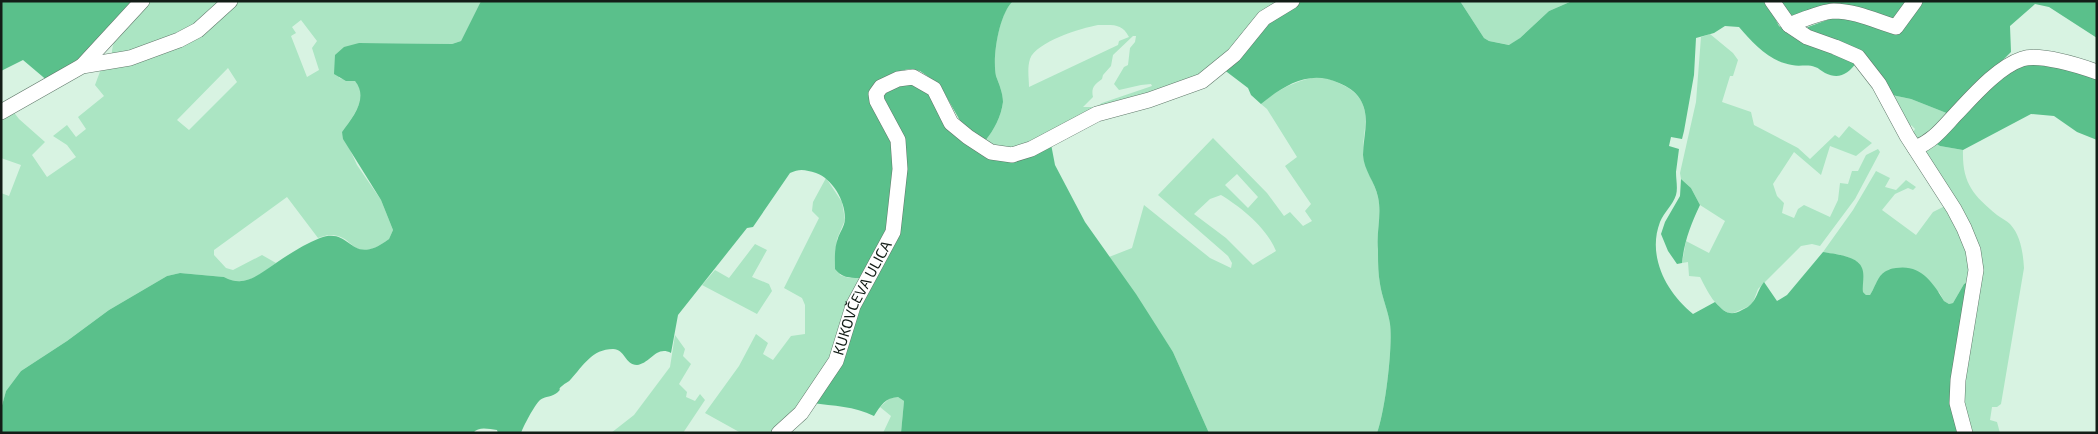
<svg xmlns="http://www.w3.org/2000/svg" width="2098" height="434" viewBox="0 0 2098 434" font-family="'Exo 2',sans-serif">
  <rect width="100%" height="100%" fill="#d8f3e2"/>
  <path fill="#abe5c3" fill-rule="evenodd" d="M151,1h76l-37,30 -78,26c-2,-24 23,-41 39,-56z
    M238,1h243l-20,40 -9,3 -93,-1 -20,35c5,2 12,1 16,3 18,10 -5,41 -13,51l15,33 24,35 12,30 -4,9c-38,28 -33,-5 -59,-4 -4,0 -8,2 -12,3l-31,-41 -73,53v5l12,13 7,2 29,-15 14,8c-16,12 -31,25 -52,14l-44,-4 -13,3 -58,34 -42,31 -46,30 -15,20 -5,18v-216l8,3 12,-31 -20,-7v-41l11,-7 7,9 26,23 -13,13 15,22 29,-20 -9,-12 -14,-9 14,-11 9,12 10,-8 -8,-12 26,-21 -9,-11 6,-16 30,-9zM301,20l16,21 -5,7 7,22 -12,7 -16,-41 5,-3 -4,-6zM228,68l9,14 -48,48 -12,-10z
    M1013,1h271l-77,73 -181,73 -27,1 -14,-7c9,-11 16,-24 18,-39 0,-9 -4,-18 -7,-26 -4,-19 3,-63 17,-75zM1098,25c15,0 24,-2 31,12l-10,4 -1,4 -89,42c0,-8 -2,-19 1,-28 6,-17 51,-31 68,-34zM1133,36h3l-1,6 -5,6 -2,17 -4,2 -10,17 5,6 22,-5 10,-1 1,2 -50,17 -6,4h-13l10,-10c-2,-9 1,-12 9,-18l1,-4 8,-9 2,-11z
    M1460,1h112l-23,10 -29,27 -10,7 -21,-4 -5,-3z
    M1710,34l23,19 5,7 -5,16h-3l-8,26 29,10 3,13 44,23 12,11 25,-24 4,3 10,-12 23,17 -16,13 -26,-10 -9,29 -27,-23 -21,32 4,12 7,7 -2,10 12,5 4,-9 6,-4 26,12 8,-17 2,-17 8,1 4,-13h6l8,-16 12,-6 2,3 -25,47 -35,47 -8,-2 -11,2 -43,43 -6,16 -21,9c-16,-6 -23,-22 -31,-37l-11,-1 -1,-14 -6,1 4,-22 23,12 16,-32 -25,-16 -9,-17 -10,-9 -1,-6 16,-71 5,-65z
    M1321,76c15,6 30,10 39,23 12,19 0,39 4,59 2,14 11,25 14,39 4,17 -2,35 0,53 0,11 0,22 2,34 2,13 8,26 10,40 3,23 -5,88 -13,109h-168l-36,-81 -64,-95 23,-9 12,-43 66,53 21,10 1,-5 -4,-7 -70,-61 55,-57 54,55 17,23 6,-4 13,14 9,-5 -7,-10 6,-7 -26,-38 12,-9 -30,-48 -6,-5c18,-16 37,-24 60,-28zM1237,174l21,23 -10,11 -23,-23zM1221,195c20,12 46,33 55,56l-23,14 -27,-27 -32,-24 16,-15z
    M1887,94l24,5 38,15 -10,12 -20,13 -7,-5 3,-5 -4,-4 -2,3z
    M1933,142l7,4 23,4c-1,33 10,45 34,65 4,3 10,6 13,9 11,12 13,29 14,44l-23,136 -4,3h-5l-2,13 7,2 3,11h-33l-8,-33 20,-136 -56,-110z
    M1876,171l14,7 -5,9 11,3 10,-10 10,7 -3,3 -5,-2 -13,6 -13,16 34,25 17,-23 14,-7 20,35 5,40 -8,4 -11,19 -4,1 -5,-3 -5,-9 -57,-18 -12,21h-4l-3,-3 -4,-29 -11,-6 -25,-5 30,-42z
    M826,178l16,24 3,18 -8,19 -2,15 5,21 9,3h16l-32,83 -29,41 -31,31h-32l-36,-20 34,-47 17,-32 12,9 -5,11 10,6 18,-24 14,-2v-29l-3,-7 -18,-10 35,-70 -7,-7 1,-9z
    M755,244l12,6 -15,27 17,7 3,7 -15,23 -55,-29 13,-15 14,8z
    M675,335l10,14 -2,7 8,8 -12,20 8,8 -1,5 9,4 5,-7 5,6 -22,33h-72l23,-18 36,-48z
    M898,397l6,4 -3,32h-18l8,-17 -11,-9 10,-9z"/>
  <path fill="#5ac08b" d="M1,1h137l-48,52 -41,29 -26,-22 -22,11z
    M481,1h532c-14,13 -21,56 -17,75 3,8 7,17 7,26 -2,15 -9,28 -18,39l-23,-17 -23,-40 -19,-13 -11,-2 -9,2 -30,18 -1,6 23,44 4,28 -8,65 -23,46c-13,0 -22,1 -30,-9 0,-10 -1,-21 3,-31 2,-6 6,-11 7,-18 1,-18 -12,-41 -29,-47 -10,-3 -16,-5 -26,0l-37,54 -6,1 -69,87 -7,38c-15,-8 -21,11 -34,12 -12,0 -12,-16 -24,-16 -21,0 -30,17 -42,30 -2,3 -6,4 -9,7 -5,4 0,2 -4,6 -5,5 -13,4 -18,8 -6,6 -16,25 -19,33h-23l-1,-3c-9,-1 -18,-4 -24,3h-472v-24l5,-18 15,-20 46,-30 42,-31 58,-34 13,-3 44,4c21,11 34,-2 52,-14 13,-9 29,-19 44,-25 33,-12 29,31 69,1l4,-9 -12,-30 -38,-61 -1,-7c11,-15 27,-34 13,-51h-9l-12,-7 1,-19 9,-8 15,-4 93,1 9,-3z
    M1297,1h163l24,37 5,3 20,4 11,-7 29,-27 23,-10h194l13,25 18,12 60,24c-9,12 -18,18 -32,11 -4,-2 -6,-5 -10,-6 -7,-3 -16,0 -23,-2 -22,-3 -39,-22 -53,-38l-14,-1 -11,7 -18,5 -2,37 -10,56 -2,8 -11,-2 -2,9 10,3c-1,8 -2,15 -3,23 0,8 2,16 0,23 -3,10 -12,17 -16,27 -13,34 6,70 33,92l22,-12c9,10 15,15 27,8 4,-2 8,-4 10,-7 6,-7 6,-14 12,-21l13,19 10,-6 36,-43c11,2 35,4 39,16 3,7 0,17 1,24l3,3h4c4,-6 7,-16 12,-21 3,-3 10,-6 14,-6 24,-4 37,14 48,33l5,3 4,-1 11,-19 8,-4 -12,153h-583c8,-21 16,-86 13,-109 -2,-13 -8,-27 -10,-40 -2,-11 -2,-23 -2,-34 -2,-18 4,-35 0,-53 -3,-15 -14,-26 -15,-42 0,-19 8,-38 -3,-56 -5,-8 -12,-12 -21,-16 -29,-14 -55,2 -78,21l-10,-9 -3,-7 -25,-19 49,-53z
    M1776,1h133l-16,20 -28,-9 -79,7z
    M1918,1h179v37l-48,-31 -14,-3 -25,22 1,26 -62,62 -38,-15 -24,-5 -25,-39 -57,-24 3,-4 30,-11 60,15 8,-5z
    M2030,59l67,18v63l-20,-8 -23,-16 -23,-2 -68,36 -23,-4 -7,-4 66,-65z
    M912,83l10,5 8,7 59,63 62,-14 4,21 30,57 51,72 37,58 36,81h-308l3,-32 -6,-4c-13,1 -17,8 -24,19 -20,-10 -40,-10 -62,-13l91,-210 -21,-91 3,-10 12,-6z
    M1681,179l10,9 9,17c-9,19 -16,37 -18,58l-5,1 -9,-13 -7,-17 4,-12 15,-26z"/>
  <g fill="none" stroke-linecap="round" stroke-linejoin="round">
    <defs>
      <g id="street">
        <path d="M1772,1l17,24 18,12 28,10 23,10 21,27 28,52 47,73 10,19 9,22 3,20 -18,110 -1,23 8,30"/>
        <path d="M1789,25c14,-5 30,-13 45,-14 21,0 42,10 62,16l19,-26"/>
        <path d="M82,66l60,-65"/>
        <path d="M1,112l81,-46 48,-8 49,-18 19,-10 32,-29"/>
        <path d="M1915,148c18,-7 27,-19 40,-33 18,-19 43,-48 67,-56 17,-6 58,7 75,13"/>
        <path id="s1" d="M779,433l22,-20 35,-52 17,-55 40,-74 7,-63 -2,-29 -21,-39 -1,-7 5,-7 17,-8 15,-2 21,12 17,34 17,14 23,15 21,3 19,-6 66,-35 52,-14 53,-19 32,-26 30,-37 28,-17"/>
      </g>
    </defs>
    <use href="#street" stroke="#627a6c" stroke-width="16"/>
    <use href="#street" stroke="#fff" stroke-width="15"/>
  </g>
  <g text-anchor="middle" stroke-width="5" stroke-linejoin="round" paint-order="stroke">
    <g font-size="15" fill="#131d17" stroke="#fff">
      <text dy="5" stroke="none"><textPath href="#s1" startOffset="161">KUKOVČEVA ULICA</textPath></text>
    </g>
  </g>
  <rect width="2098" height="434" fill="none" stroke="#131d17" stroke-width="5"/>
</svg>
